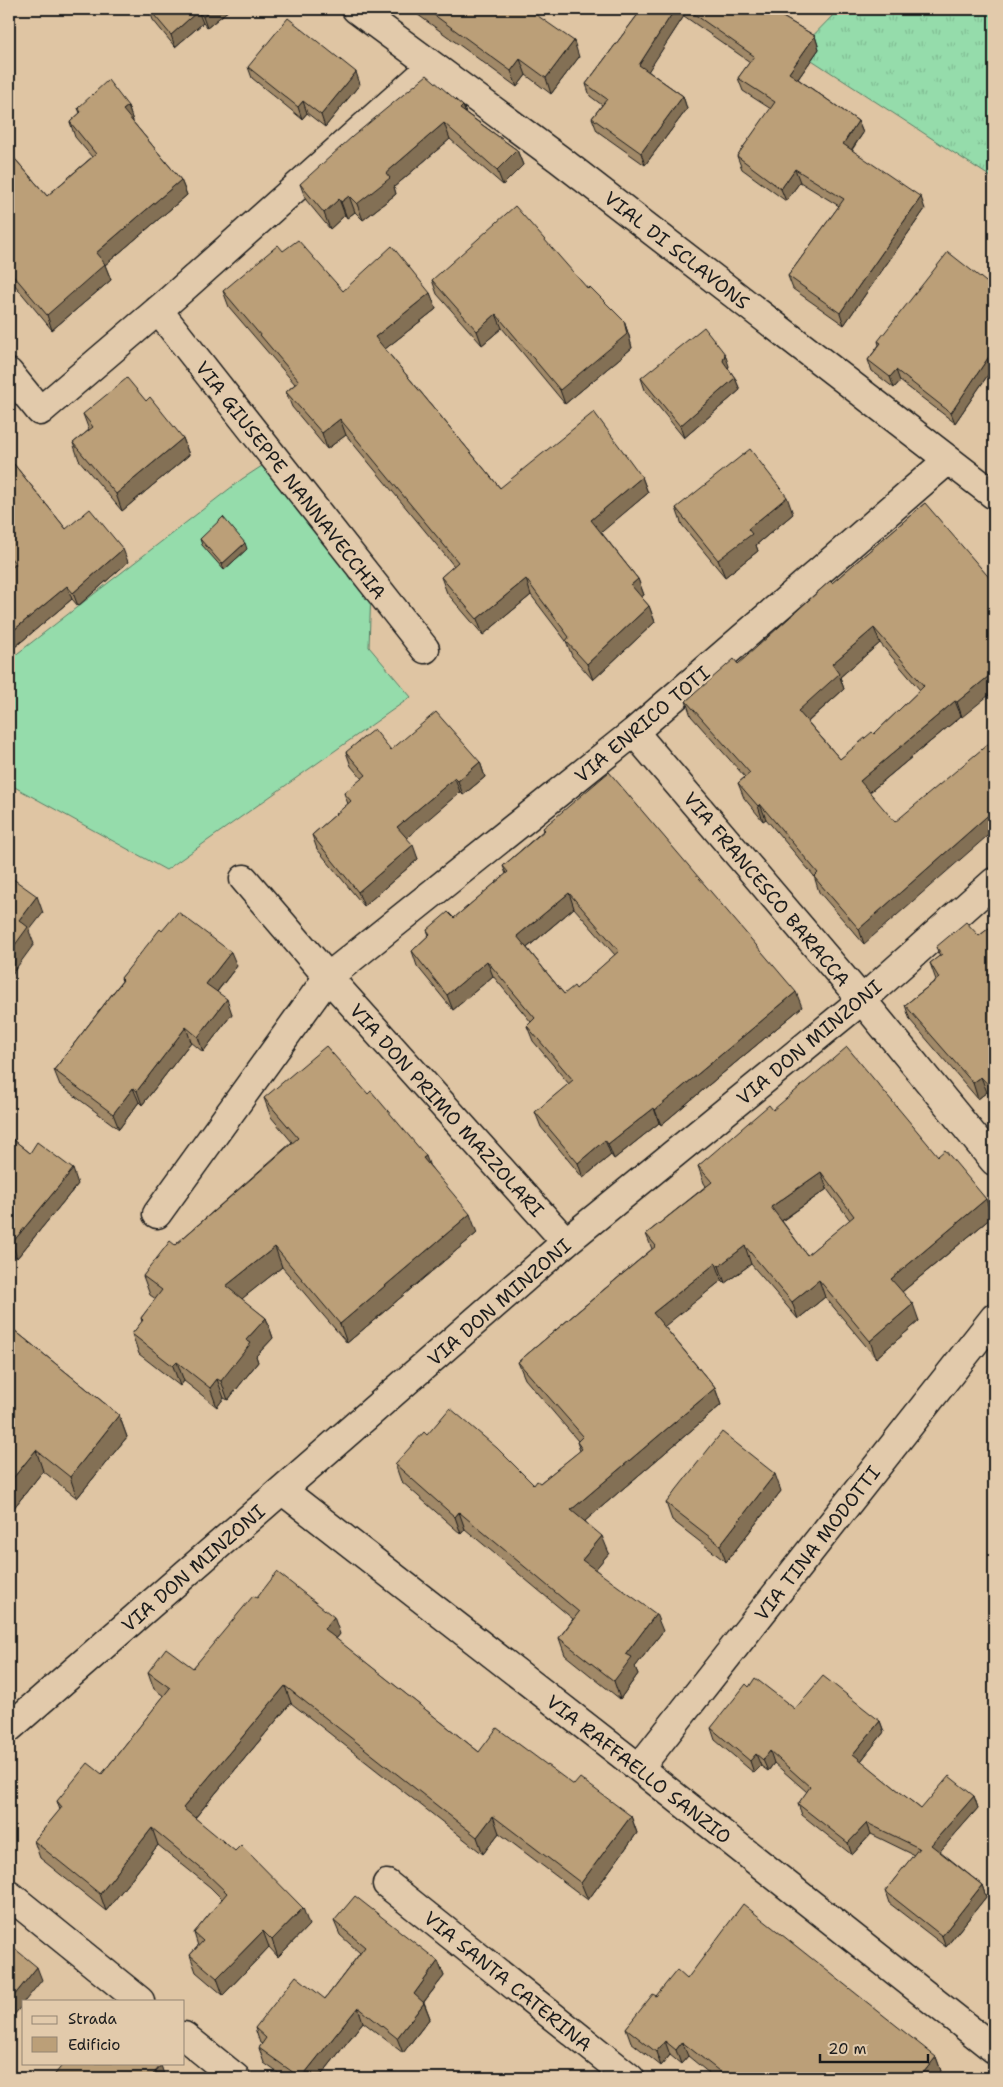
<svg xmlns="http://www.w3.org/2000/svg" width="1003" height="2087" viewBox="0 0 1003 2087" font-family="'Shantell Sans',sans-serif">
  <defs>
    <pattern id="grass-tufts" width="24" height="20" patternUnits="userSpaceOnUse" patternTransform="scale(1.25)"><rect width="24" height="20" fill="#95dcab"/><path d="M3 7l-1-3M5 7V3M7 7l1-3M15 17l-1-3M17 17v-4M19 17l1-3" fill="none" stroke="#80bc93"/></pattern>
  </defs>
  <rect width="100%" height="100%" fill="#dfc5a3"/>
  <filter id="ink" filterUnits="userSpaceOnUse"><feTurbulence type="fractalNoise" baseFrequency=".02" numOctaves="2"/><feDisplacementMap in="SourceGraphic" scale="10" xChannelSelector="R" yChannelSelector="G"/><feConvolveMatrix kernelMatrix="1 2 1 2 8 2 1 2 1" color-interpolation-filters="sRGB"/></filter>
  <g filter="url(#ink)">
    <path fill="url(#grass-tufts)" stroke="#587c64" d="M839,9h155v170l-196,-128z"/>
    <path fill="#95dcab" stroke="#587c64" d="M265,464l106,125 -2,58 42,50 -245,173 -157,-86v-124l233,-181z"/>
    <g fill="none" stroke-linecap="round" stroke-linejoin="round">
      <defs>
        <path id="minor" d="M356,9l203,150 435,336
          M158,310l267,339
          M9,373l31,38 130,-111 262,-234
          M634,732l228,268 132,161
          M244,879l84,98 238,265
          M157,1214l171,-237 306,-245 314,-272
          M282,1490l357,278 355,281
          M9,1728l557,-486 296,-242 132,-118
          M639,1768l355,-450
          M387,1884l243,194
          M9,1895l131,106
          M184,2036l52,42"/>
      </defs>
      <use href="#minor" stroke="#1c1c1c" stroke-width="31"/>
      <use href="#minor" stroke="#e2caab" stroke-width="28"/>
    </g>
    <path fill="#a18967" stroke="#1c1c1c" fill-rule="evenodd" d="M149,9h81l-23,19 -4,-5 -28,24 -22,-27z
      M410,9h124l1,5 44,43 -28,37 -25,-19 -9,12z
      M642,9h127l46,27 4,13 -21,30 60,42 5,12 -11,17 73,59 -81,116 -51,-36 -5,-13 51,-70 -39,-24 -14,19 -44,-32 -5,-13 34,-47 -28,-18 -5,-13 12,-16 -66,-46 -36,55 35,25 4,13 -42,56 -48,-34 -5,-13 10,-13 -12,-9 -4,-12z
      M248,67l112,17 -35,43 -18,-14 -5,6 -50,-41z
      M128,106l5,15v1l48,58 6,15 -82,70 6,15 -59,50 -43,-52v-126l38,44 45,-39 -17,-20 -5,-15 10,-9 -2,-5z
      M463,106l3,7 51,37 6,15 -20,20 -53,-46 -56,48 2,7 -33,26 -8,-8 -8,6 -2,-3 -15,14 -24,-29 -6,-16z
      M283,251l60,40 87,2 6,16 -51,40 115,139 142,-11 6,16 -47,39 37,47 6,16 -3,2 8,9 6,16 -62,58 -21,-24 -6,-15 -35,-46 -48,40 -36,-42 -6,-16 13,-11 -108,-131 -19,14 -35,-42 -6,-15 9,-8 -66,-77 -6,-16z
      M994,278v88l-39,57 -55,-42 -6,7 -22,-17 -4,-11 11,-15 -1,-4 112,-56z
      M432,280l156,9 36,32 5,15 3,12 -67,56 -63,-76 -20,17 -45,-51z
      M729,366l-1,2 7,10 5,12 -56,48 -39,-48 -4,-12z
      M146,401l37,37 6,17 -67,56 -43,-51 -6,-17 16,-13 -6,-16z
      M9,458l57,71 62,33 -50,44 -6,-7 -63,53v-81l3,-4 -3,-4z
      M925,503l37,214 -1,-1 -91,76 -6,152 -45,-52 -5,-16 -48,-57 -3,2 -19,-23 -6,-15 7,-6 -54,-61 -5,-15 52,-37 94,-81zM880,643l40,47 -46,44 -34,25 -32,-37 36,-33 -4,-12z
      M676,508l117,6 -37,31 2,6 -33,26 -43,-52z
      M200,539l47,10 -23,21 -22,-25z
      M391,750l89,12 5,15 -22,18 -3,-3 -54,45 12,22 -54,47 -47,-57 -5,-14 36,-31 -4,-11 18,-14 -11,-13 -5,-14z
      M543,828l259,179 -141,118 -2,-2 -45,36 -3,-4 -28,23 -42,-51 -6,-15 34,-28 -36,-43 -6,-15 4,-4 -38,-46 -40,34 -36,-44 -5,-15 17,-16 -2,-5 27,-12 52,-44 -3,-8 41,-36zM574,908l41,47 -39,34 -12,5 -37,-46z
      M994,924v176l-7,-8 -9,7 -68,-79 -5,-15 31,-25 -6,-17 10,-7 -4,-9 43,-11z
      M162,931l75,35 -20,26 15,22 -29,38 -12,-10 -49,63 -3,-3 -20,27 -59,-44 -6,-15 68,-89 -1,-3z
      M264,1098l166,68 47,67 -130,110 -65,-76 -41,32 25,19 7,20 -17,18 2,6 -30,38 -4,-2 -7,9 -33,-26 -4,5 -41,-32 -7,-20 10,-12 -1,-4 15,-19 -6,-4 -7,-19 32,-31 117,-103 -21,-25z
      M773,1110l165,46 48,43 6,18 -90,75 17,29 -43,37 -51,-61 -27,22 -47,-55 -26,19 -3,-3 -58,46 51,62 6,17 -136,116 24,32 -14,16 68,62 -28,36 3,7 -18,25 -55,-44 -6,-17 14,-19 -108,-90 -4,5 -60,-53 -6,-17 32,-29 107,50 6,-2 40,-32 -3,-9 1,-1 -53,-62 -7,-17 134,-113 -6,-15 60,-48 -2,-3 -6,-17zM827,1189l23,31 -43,35 -25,-34z
      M9,1136l21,17 48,31 -61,74 -8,-6z
      M9,1326l110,89 8,22 -50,61 -34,-27 -34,43z
      M781,1491l-55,71 -54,-42 -6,-17z
      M257,1598l83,36 -4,5 143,113 95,33 57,31 6,17 -49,67 -89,-67 -16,21 -192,-151 -96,115 114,107 -31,32 -9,-10 -46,48 -27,-23 -6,-17 8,-9 -4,-13 28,-34 -12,-12 -52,-42 -52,66 -66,-53 -6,-17 26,-31 -3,-9 45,-27 62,-78 -10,-7 -6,-17 45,-4z
      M749,1687l46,22 85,12 4,11 -23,29 60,48 53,-13 4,12 -38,43 42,34 4,12 -40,50 -57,-44 -4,-12 29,-36 -43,-21 -19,21 -50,-40 -4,-11 9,-12 -33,-29 -6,8 -7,-5 -7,7 -39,-33 -4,-12z
      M334,1921l104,40 6,15 -20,26 6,16 -27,35 -40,-31 -44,56h-34l-21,-15 -5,-15 3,-4 -2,-1 -5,-15 70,-29 35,-46 -20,-18z
      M687,1979l249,78 5,14 -6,7h-220l-27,-22 -7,8 -11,-9 -9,11 -30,-24 -5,-14 30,-32z"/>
    <path fill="#836f54" stroke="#1c1c1c" d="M212,9h18l-23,19 -4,-11z
      M526,9h8l3,8z
      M675,9h6l3,7 -40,62 -5,-13z
      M198,11l5,12 -28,24 -4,-12z
      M815,36l4,13 -26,37 -4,-13z
      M574,41l5,16 -28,37 -5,-16z
      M520,59l6,16 -9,12 -6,-16z
      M356,72l4,12 -35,43 -4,-12z
      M683,96l4,13 -42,56 -4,-12z
      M303,101l4,12 -5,6 -4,-12z
      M128,106l5,15 -5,4 -5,-15z
      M463,106l6,16 -9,-13z
      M858,121l5,12 -16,23 -4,-12z
      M444,123l6,16 -56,48 2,7 -33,26 -6,-16 29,-31z
      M517,150l6,15 -20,20 -6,-15z
      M795,169l5,13 -14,19 -5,-12z
      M181,180l6,15 -82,70 6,15 -59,50 -5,-15 49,-62z
      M349,196l6,16 -8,6 -6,-16z
      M921,197l4,12 -81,116 -4,-12z
      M339,199l6,16 -15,14 -6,-16z
      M430,293l6,16 -56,44 -5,-16z
      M496,314l6,14 -20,17 -5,-14z
      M624,321l5,15 3,12 -67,56 -5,-14z
      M994,349v17l-39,57 -4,-10z
      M725,354l4,12 -2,6 -4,-11z
      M896,370l4,11 -6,7 -4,-11z
      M735,378l5,12 -56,48 -4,-12z
      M340,419l6,16 -19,14 -5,-16z
      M183,438l6,17 -67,56 -6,-17z
      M642,477l6,16 -51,43 -6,-16z
      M787,497l6,17 -37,31 2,6 -33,26 -7,-17 30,-31z
      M245,543l2,6 -23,21 -2,-6z
      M123,549l5,13 -50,44 -5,-13z
      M526,579l5,16 -48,40 -6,-16z
      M638,579l6,16 -7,5 -6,-15z
      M67,586l5,13 -63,53v-18z
      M649,606l6,16 -62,58 -6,-16z
      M874,628l6,15 -40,34 4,12 -41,37 -5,-15 34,-47z
      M994,672v19l-32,26 -5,-15z
      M955,701l6,15 -96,80 -5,-15z
      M480,762l5,15 -22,18 -5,-14z
      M455,778l5,14 -57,49 -6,-14z
      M760,804l6,15 -3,2 -5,-15z
      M994,810v20l-130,114 -5,-15z
      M413,845l5,14 -54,47 -6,-14z
      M569,893l5,15 -51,43 -6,-15z
      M37,896l6,17 -14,18 5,13 -25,34v-25l10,-33z
      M231,952l6,14 -26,33 -5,-15z
      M487,961l6,15 -40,34 -6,-15z
      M796,992l6,15 -141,118 -6,-15z
      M227,999l5,15 -29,38 -5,-15z
      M186,1027l5,15 -49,63 -5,-14z
      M981,1077l6,15 -9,7 -5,-16z
      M133,1088l6,14 -20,27 -6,-15z
      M654,1108l5,15 -45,36 -6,-15z
      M605,1140l6,15 -28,23 -5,-15z
      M426,1156l7,19 -10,-17z
      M73,1169l5,15 -61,74 -5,-15z
      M821,1172l6,17 -50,35 -6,-17z
      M986,1199l6,18 -95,79 -6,-17z
      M470,1214l7,19 -130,110 -7,-19z
      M745,1246l6,18 -26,19 -6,-17z
      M275,1247l7,20 -49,39 -7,-20z
      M716,1263l6,17 -62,50 -7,-17z
      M819,1280l6,17 -27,22 -6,-17z
      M913,1304l6,17 -43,37 -6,-17z
      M266,1318l7,20 -17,18 2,6 -30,38 -7,-19 25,-41z
      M177,1362l7,19 -4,5 -7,-20z
      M217,1379l7,19 -7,9 -7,-19z
      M715,1388l6,17 -143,122 -7,-17z
      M119,1415l8,22 -50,61 -7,-21z
      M36,1450l7,21 -34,43v-31z
      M775,1474l6,17 -55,71 -6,-17z
      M459,1512l6,17 -4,5 -6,-17z
      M602,1536l7,17 -20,24 -7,-17z
      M656,1614l7,17 -28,36 3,7 -18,25 -6,-18 12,-27z
      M334,1617l6,17 -10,12 -6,-17z
      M285,1686l6,17 -102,122 -6,-17z
      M880,1721l4,11 -27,34 -4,-12z
      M770,1751l4,12 -6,8 -5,-11z
      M756,1754l5,12 -7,7 -4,-12z
      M974,1796l4,12 -42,48 -5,-11z
      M493,1816l6,17 -16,21 -6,-17z
      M631,1816l6,17 -49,67 -7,-17z
      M867,1823l4,11 -19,21 -4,-12z
      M152,1828l6,17 -52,66 -6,-17z
      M982,1885l4,12 -40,50 -4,-11z
      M303,1908l6,17 -31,32 -6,-17z
      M263,1931l6,16 -46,48 -6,-17z
      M438,1961l6,15 -25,32 -5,-14z
      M37,1967l5,13 -17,21h-1v2l-15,18v-19z
      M424,2003l6,15 -27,35 -6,-15z
      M358,2007l5,15 -44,56h-18z
      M665,2041l5,14 -9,11 -5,-14z
      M682,2042l6,14 -7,8 -5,-14z
      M936,2057l5,14 -6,7h-16z
      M161,2065l4,13h-15z"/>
    <path fill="#bb9f78" stroke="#1c1c1c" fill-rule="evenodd" d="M149,9h63l-9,8 -5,-6 -27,24z
      M426,9h102l46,32 -28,37 -26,-19 -9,12z
      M642,9h33l-36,56 44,31 -42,57 -49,-35 15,-19 -21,-15z
      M687,9h82l46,27 -26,37 69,48 -15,23 78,53 -81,116 -52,-37 56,-77 -49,-30 -14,20 -44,-33 38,-54 -37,-24 16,-22z
      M288,18l68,54 -35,43 -18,-14 -5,6 -50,-40z
      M427,75l36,31 -3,3 57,41 -20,20 -53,-47 -58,50 4,5 -33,26 -8,-8 -8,6 -2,-3 -15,14 -24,-29 52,-47z
      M108,80l20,26 -5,4 58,70 -85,73 9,11 -58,51 -38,-45v-118l38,44 49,-42 -26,-32 11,-10 -3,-4z
      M515,206l73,83 2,-2 34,34 3,13 -67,56 -64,-76 -19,17 -45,-51z
      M298,240l45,51 49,-45 38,47 -55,44 125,151 94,-76 48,65 -51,43 47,59 -7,6 18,21 -62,58 -21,-23 3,-4 -43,-58 -49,40 -36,-42 17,-15 -118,-143 -18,14 -36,-41 13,-11 -76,-90 55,-46 5,6z
      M948,252l42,33 4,-7v71l-43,64 -55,-43 -6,7 -22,-17 13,-17 -3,-2z
      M704,327l21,27 -2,7 12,17 -55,48 -39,-48z
      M127,378l19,23 4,-4 33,41 -67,56 -43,-51 20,-16 -10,-13z
      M750,449l37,48 -39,32 4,5 -34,26 -42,-52z
      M9,458l57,71 24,-20 33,40 -50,44 -6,-7 -58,48v-64l7,-6 -7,-8z
      M925,503l68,79 1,-1v91l-37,30 -2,-1 -95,80 35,41 99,-83v71l-135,119 -45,-52 4,-4 -58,-69 -2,2 -20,-23 12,-10 -64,-72 48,-42 4,5 92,-83 2,2zM874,628l50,58 -50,48 -2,-2 -32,27 -42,-48 41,-37 -7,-10z
      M223,517l22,26 -23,21 -22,-25z
      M436,712l44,50 -22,19 -3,-3 -58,49 16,18 -55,47 -46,-57 39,-34 -7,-8 22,-18 -20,-23 28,-23 17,21z
      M609,772l187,220 -141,118 -1,-2 -46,36 -3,-4 -27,23 -43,-51 38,-32 -46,-54 8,-8 -48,-57 -40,34 -35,-44 18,-17 -3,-4 21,-18 6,6 54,-46 -5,-6 42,-36 -2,-2zM569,893l50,58 -43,38 -2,-3 -10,8 -47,-58z
      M9,876l28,20 -18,24 9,7 -19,26z
      M178,912l53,40 -25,32 21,15 -29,38 -12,-10 -49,64 -4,-3 -20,26 -59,-44 69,-90 -2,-2 39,-49 2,2z
      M966,922l13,14 15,-12v167l-13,-14 -8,6 -68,-78 34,-27 -9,-15 12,-9 -6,-7z
      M326,1046l42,48 3,-3 55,65 -3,2 47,56 -130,110 -65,-77 -49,39 40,32 -20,22 5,3 -30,38 -4,-2 -7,9 -33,-26 -4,4 -41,-32 11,-14 -2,-2 21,-28 -19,-14 27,-35 5,4 123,-107 -34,-40z
      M847,1047l91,109 7,-6 41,49 -95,80 22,25 -43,37 -51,-61 -27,22 -47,-56 -26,20 -3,-3 -63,50 62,75 -144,122 31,26 -20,24 74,54 -30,40 6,3 -18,24 -55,-43 20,-26 -120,-100 -4,5 -60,-53 29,-32 3,3 23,-27 47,40 37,37 3,-4 3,2 42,-34 -5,-7 6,-6 -65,-74 138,-116 -10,-12 66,-52 -14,-16 71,-61 4,5zM821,1172l33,44 -47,39 -36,-48z
      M9,1136l21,17 7,-11 36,27 -61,74 -3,-2z
      M9,1326l110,89 -49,62 -34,-27 -27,33z
      M722,1432l53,42 -55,71 -54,-42z
      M277,1572l57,45 -10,12 155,123 18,-24 77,57 6,-7 51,38 -50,67 -88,-67 -16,21 -192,-151 -102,122 52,43 6,-6 62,63 -31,32 -9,-9 -46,47 -27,-23 13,-14 -9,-8 33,-40 -23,-22 -52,-43 -52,66 -66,-53 28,-34 -5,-6 31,-38 14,11 68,-86 -22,-16 18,-24 27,20 60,-72 4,2z
      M823,1676l57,45 -27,33 68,55 28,-33 25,20 -43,49 51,40 -40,51 -57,-45 34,-43 -52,-25 -19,20 -50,-39 12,-17 -40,-36 -7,9 -7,-6 -6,7 -39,-33 35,-44 3,3 6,-9 40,31z
      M355,1896l83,65 -24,33 10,9 -27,35 -39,-31 -57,71 -42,-30 7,-10 -11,-10 41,-52 29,23 40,-52 -31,-26z
      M743,1904l193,153 -17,21h-60l-5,-4 -2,4h-124l-46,-36 -6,8 -11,-9 -9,11 -30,-24 27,-34 3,2 21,-26 10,9z
      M9,1944l28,23 -28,35z
      M64,2063h94l3,2 -11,13h-98z"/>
  </g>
  <g text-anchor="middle" stroke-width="4.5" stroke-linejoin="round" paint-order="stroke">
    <g font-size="19" fill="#1c1c1c" stroke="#e2caab">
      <text transform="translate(677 250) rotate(38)" y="7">VIAL DI SCLAVONS</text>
      <text transform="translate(291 480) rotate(52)" y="7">VIA GIUSEPPE NANNAVECCHIA</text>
      <text transform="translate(642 724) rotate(-40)" y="7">VIA ENRICO TOTI</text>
      <text transform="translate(767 889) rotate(50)" y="7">VIA FRANCESCO BARACCA</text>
      <text transform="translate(809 1042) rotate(-40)" y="7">VIA DON MINZONI</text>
      <text transform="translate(447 1110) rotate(48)" y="7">VIA DON PRIMO MAZZOLARI</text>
      <text transform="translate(499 1302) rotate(-41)" y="7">VIA DON MINZONI</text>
      <text transform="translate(817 1543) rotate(-52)" y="7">VIA TINA MODOTTI</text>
      <text transform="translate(193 1568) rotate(-41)" y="7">VIA DON MINZONI</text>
      <text transform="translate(639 1769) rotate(38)" y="7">VIA RAFFAELLO SANZIO</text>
      <text transform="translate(508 1981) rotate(39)" y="7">VIA SANTA CATERINA</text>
    </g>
  </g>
  <rect width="1003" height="2087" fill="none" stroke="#e2caab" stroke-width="30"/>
  <rect x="15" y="15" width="973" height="2057" fill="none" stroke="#1c1c1c" stroke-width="2" filter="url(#ink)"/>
  <rect x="22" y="2000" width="162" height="65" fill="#e2caab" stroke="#938472"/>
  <rect x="32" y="2016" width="25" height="8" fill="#e2caab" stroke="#938472"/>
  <text x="68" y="2024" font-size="15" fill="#1c1c1c">Strada</text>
  <rect x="32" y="2037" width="25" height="15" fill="#bb9f78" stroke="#938472"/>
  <text x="68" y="2050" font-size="15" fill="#1c1c1c">Edificio</text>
  <path d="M820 2054v8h108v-8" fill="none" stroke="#1c1c1c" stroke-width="2.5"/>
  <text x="828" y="2054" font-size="15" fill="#1c1c1c" stroke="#e2caab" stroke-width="4" paint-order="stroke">20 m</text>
</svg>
